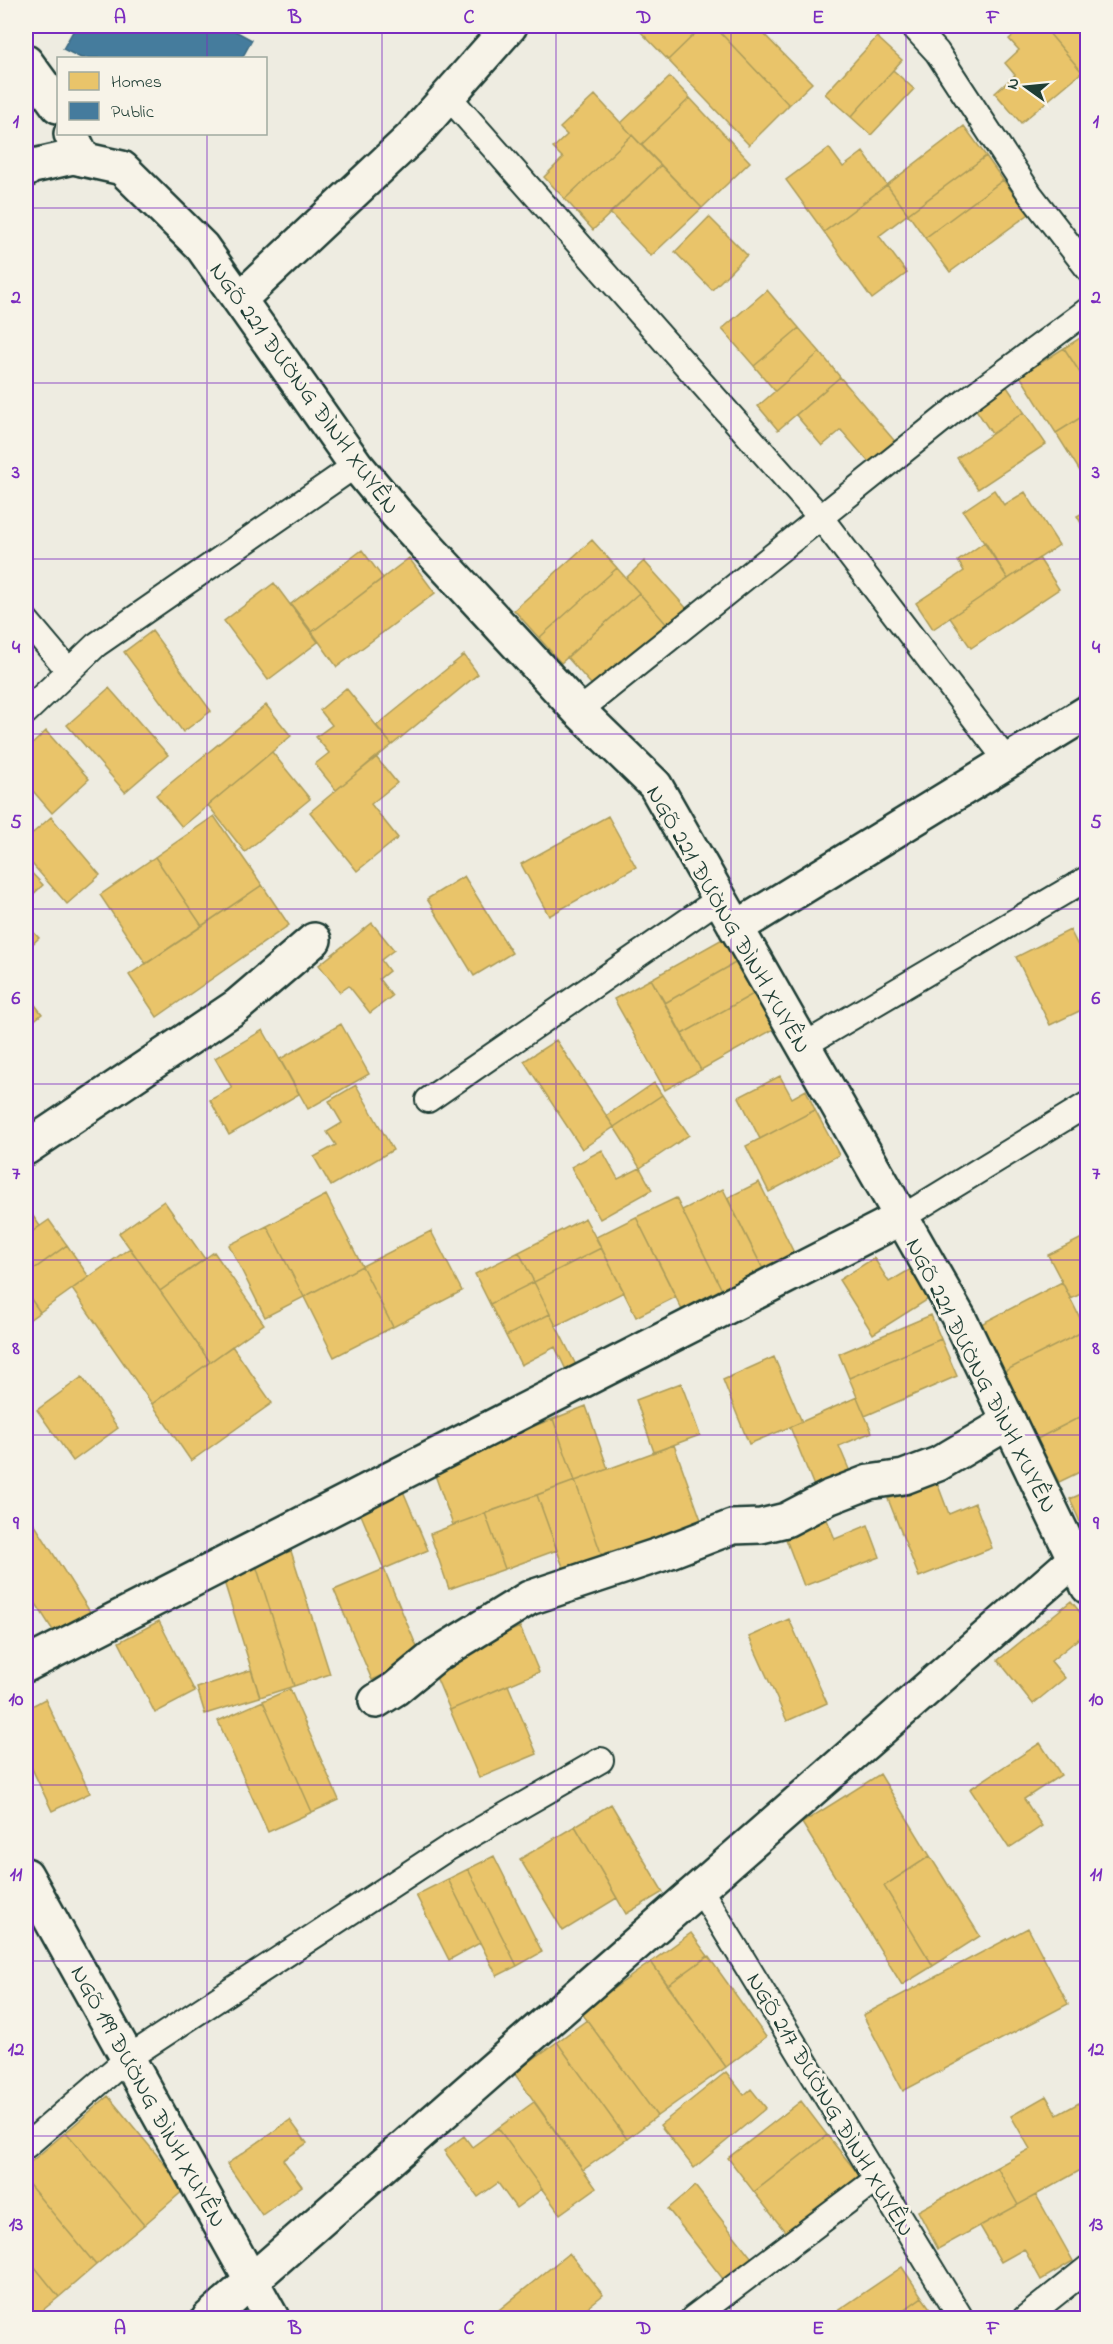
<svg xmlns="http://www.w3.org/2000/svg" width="1113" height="2344" viewBox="0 0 1113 2344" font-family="'Indie Flower',sans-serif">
  <rect width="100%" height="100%" fill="#eeece1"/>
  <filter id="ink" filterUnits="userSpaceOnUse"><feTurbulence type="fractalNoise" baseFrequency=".0167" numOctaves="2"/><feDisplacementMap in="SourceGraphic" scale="12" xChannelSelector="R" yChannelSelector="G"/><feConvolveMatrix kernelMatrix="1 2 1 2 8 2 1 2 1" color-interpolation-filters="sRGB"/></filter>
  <g filter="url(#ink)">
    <path fill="#e9c46a" stroke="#ac9c5a" stroke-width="1.5" d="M635,26h68l-35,34z
      M703,26h11l75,79 -40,40 -81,-85z
      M714,26h42l56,57 -23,22z
      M1025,26h18l39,46 -61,51 -26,-30 20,-18 -10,-12 14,-13 -10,-11z
      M1043,26h45v41l-6,5z
      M877,37l25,23 -51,57 -26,-23z
      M893,70l21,19 -43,46 -20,-18z
      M670,77l20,21 -49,47 -20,-22z
      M595,95l37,40 -67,64 -21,-22 19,-19 -10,-10 14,-13 -7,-7z
      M690,98l60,64 -48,46 -61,-63z
      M964,126l22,30 -78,58 -21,-29z
      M632,135l29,30 -68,65 -28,-31z
      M829,148l14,19 20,-15 24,33 -63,47 -38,-52z
      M986,156l17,24 -78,58 -17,-24z
      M661,165l41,43 -51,48 -41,-43z
      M1003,180l26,34 -79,58 -25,-34z
      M887,185l21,29 -29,22 28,37 -35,26 -48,-67z
      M709,217l38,38 -35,35 -37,-38z
      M767,290l32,38 -45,38 -32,-37z
      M799,328l21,24 -45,39 -21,-25z
      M1088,333v52l-24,-37z
      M1064,348l24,37v28l-32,20 -36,-57z
      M820,352l20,25 -62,53 -20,-24z
      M840,377l58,68 -25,22 -32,-37 -19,16 -26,-31z
      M1005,384l19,28 -32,22 -19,-29z
      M1024,412l22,32 -68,45 -21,-31z
      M1088,413v71l-32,-51z
      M994,490l10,15 21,-13 34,53 -51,34 -45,-68z
      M1088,510v25l-11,-19z
      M592,540l25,28 -78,70 -25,-28z
      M985,542l23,37 -75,50 -17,-26 48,-32 -6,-10z
      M362,550l21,28 -71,54 -21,-28z
      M409,558l26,35 -98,74 -25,-35z
      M1039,558l20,31 -88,59 -21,-30z
      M644,561l44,49 -19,17 -43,-49z
      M617,568l22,25 -78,70 -22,-25z
      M274,583l44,59 -50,38 -44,-59z
      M639,593l30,34 -71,65 -31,-35z
      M152,631l59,80 -28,21 -59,-80z
      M464,655l14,19 -86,71 -16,-19z
      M109,688l59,67 -43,37 -58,-67z
      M346,688l46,57 -56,45 -21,-26 14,-11 -13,-16 16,-12 -12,-15z
      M266,705l25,31 -109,91 -26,-32z
      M46,731l43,48 -37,34 -26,-30v-33z
      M272,752l38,47 -65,53 -37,-47z
      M376,757l21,26 -26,21 27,34 -41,33 -47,-59z
      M214,816l48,69 -60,41 -47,-69z
      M608,816l28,51 -87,49 -28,-52z
      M51,817l49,58 -33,29 -41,-47v-18z
      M155,857l47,69 -56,38 -46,-69z
      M26,867l17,18 -17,16z
      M464,876l48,77 -38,23 -47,-77z
      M262,885l27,40 -132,92 -28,-42z
      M372,923l22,27 -13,10 8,11 -10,8 13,17 -22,17 -21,-27 -9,6 -21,-27z
      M26,924l13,14 -13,12z
      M1070,930l18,35v42l-38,18 -34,-68z
      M724,938l13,24 -72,41 -14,-24z
      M737,962l18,31 -73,41 -17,-31z
      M651,979l50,91 -36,20 -51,-91z
      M26,993l16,21 -16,13z
      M755,993l19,36 -73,41 -19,-36z
      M341,1024l28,50 -61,35 -28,-50z
      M263,1030l36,64 -70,41 -19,-35 22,-12 -17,-30z
      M556,1040l58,87 -32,22 -58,-88z
      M780,1076l12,22 14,-8 9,20 -55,29 -21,-42z
      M654,1083l8,12 -48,32 -8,-11z
      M356,1085l37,65 -62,36 -17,-29 22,-12 -9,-13 15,-9 -13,-22z
      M662,1095l27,40 -49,33 -26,-41z
      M815,1110l24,45 -70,37 -23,-46z
      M602,1150l16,29 22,-11 12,22 -52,29 -29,-52z
      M759,1182l40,81 -31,16 -41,-81z
      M723,1189l45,90 -41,21 -45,-90z
      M326,1195l36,71 -58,31 -37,-71z
      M676,1198l51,102 -40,20 -51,-103z
      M164,1201l41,58 -45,32 -41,-58z
      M26,1206l14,20 -14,10z
      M636,1217l40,80 -40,20 -40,-80z
      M585,1218l16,30 -67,34 -15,-30z
      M49,1220l18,25 -41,30v-39z
      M267,1226l37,71 -39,20 -36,-72z
      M431,1231l31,60 -69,36 -31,-61z
      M1088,1235v55l-17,9 -23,-44z
      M67,1245l22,32 -49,35 -14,-20v-17z
      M130,1248l80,114 -58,42 -80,-115z
      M601,1248l23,44 -68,34 -22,-44z
      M214,1252l50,72 -54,38 -50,-71z
      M519,1252l15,30 -44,22 -15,-30z
      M874,1258l15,24 22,-13 19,29 -57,36 -34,-54z
      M362,1266l31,61 -59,30 -30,-60z
      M534,1282l16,32 -44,22 -16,-32z
      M1062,1282l24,48 -83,42 -24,-47z
      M26,1292l14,20 -14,10z
      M550,1314l30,59 -10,5 -15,-31 -34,18 -15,-29z
      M931,1315l10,24 -92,39 -10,-24z
      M1086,1330l2,83 -51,26 -34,-67z
      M941,1339l16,37 -92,40 -16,-38z
      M232,1346l40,57 -81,58 -39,-57z
      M774,1357l28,65 -53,22 -26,-64z
      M82,1377l36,51 -45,33 -36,-51z
      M681,1383l19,52 -46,17 -18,-52z
      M857,1397l15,35 -33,14 15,35 -36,15 -28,-69z
      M586,1406l22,63 -33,12 -22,-62z
      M1088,1413v55l-29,14 -22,-43z
      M553,1419l22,62 -122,44 -22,-61z
      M674,1445l30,83 -99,36 -30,-83z
      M936,1480l13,34 26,-11 17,45 -73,29 -31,-78z
      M575,1481l30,83 -38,14 -30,-83z
      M403,1491l25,59 -44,19 -25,-59z
      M1088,1491v44l-2,1 -16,-37z
      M537,1495l20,55 -52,19 -20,-56z
      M823,1510l12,29 33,-14 12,32 -76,29 -23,-60z
      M26,1511l68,107 -35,22 -33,-52z
      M485,1513l20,56 -56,20 -19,-55z
      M291,1551l39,123 -36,12 -39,-124z
      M255,1562l39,124 -34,11 -39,-125z
      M384,1569l38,90 -50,21 -38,-90z
      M1071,1601l17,21v9l-37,30 14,17 -32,26 -35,-44z
      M789,1619l38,84 -40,18 -38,-84z
      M159,1621l36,71 -40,21 -36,-71z
      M520,1627l19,45 -89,38 -19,-45z
      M251,1670l9,27 -55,17 -8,-26z
      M508,1685l29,69 -58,24 -29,-68z
      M290,1689l49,111 -27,12 -49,-111z
      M45,1699l45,94 -38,18 -26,-55v-47z
      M263,1701l49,111 -44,20 -50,-111z
      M1040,1743l21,32 -37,24 18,27 -33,22 -39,-59z
      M880,1774l50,82 -46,30 49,80 -31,19 -100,-162z
      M611,1804l52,88 -37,22 -51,-88z
      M575,1826l42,72 -54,33 -43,-72z
      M494,1856l48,96 -25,14 -49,-97z
      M930,1856l50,80 -47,30 -49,-80z
      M468,1869l49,97 -20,10 -49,-97z
      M448,1879l32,64 -31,17 -33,-65z
      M1028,1928l40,76 -165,87 -40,-76z
      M691,1933l17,23 -40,29 -17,-23z
      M708,1956l58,81 -40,30 -58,-82z
      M651,1962l75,105 -69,49 -76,-104z
      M587,2020l70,96 -30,23 -70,-97z
      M557,2042l70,97 -44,31 -69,-97z
      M726,2072l18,23 7,-6 15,19 -72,60 -34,-43z
      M108,2096l77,93 -41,36 -78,-93z
      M1046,2096l11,19 31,-17v68l-70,39 -21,-38 33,-18 -19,-33z
      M801,2101l26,34 -73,57 -26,-34z
      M534,2102l62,86 -36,26 -62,-86z
      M290,2120l17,23 -24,17 19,26 -40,29 -35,-51z
      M498,2128l44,61 -26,19 -18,-25 -20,14 -34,-46 20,-15 8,11z
      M66,2132l78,93 -48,40 -70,-84v-15z
      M827,2135l36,45 -73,58 -36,-46z
      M997,2167l21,38 -80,44 -20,-38z
      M26,2181l70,84 -37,32 -33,-41z
      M695,2186l60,76 -28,22 -59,-75z
      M1036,2195l37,66 -32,19 -17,-31 -23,13 -21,-36z
      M569,2253l34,42 -29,23h-85z
      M26,2256l33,41 -26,21h-7z
      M902,2267l20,30 -29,21h-66z
      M922,2297l15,21h-44z"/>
    <path fill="#457b9d" stroke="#3a687e" stroke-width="1.5" d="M76,26h150l26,14 -10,18h-161l-18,-9z"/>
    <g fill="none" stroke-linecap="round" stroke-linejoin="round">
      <defs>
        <path id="lane" d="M913,26l24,26 93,142 58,75
          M448,96l373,422 186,243
          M26,620l43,51
          M579,711l388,-311 121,-90
          M26,712l70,-67 260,-180
          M803,1046l285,-168
          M428,1100l291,-201
          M901,1218l187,-114
          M700,1889l261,429
          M26,2146l102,-88 317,-208 156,-90
          M693,2318l184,-139
          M1025,2318l63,-50"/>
        <path id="street" d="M26,62l32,44
          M71,134l12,25
          M240,299l171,-161 99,-112
          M736,928l352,-216
          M26,1148l211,-142 77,-66
          M26,1665l875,-447
          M376,1701l19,-12 40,-33 94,-58 133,-44 70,-27 29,-1 25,-6 44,-23 39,-15 35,-5 34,-13 71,-42
          M26,1875l246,443
          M209,2318l865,-758"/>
        <path id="secondary" d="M26,170l3,-3 44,-10 49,11 80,79 154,218 40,48 183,198 76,74 304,533 129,269"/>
      </defs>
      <use href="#lane" stroke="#1f3d34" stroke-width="28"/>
      <use href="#street" stroke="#1f3d34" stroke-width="38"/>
      <use href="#secondary" stroke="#1f3d34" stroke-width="38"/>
      <use href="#lane" stroke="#f7f3e8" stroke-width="24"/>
      <use href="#street" stroke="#f7f3e8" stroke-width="33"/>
      <use href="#secondary" stroke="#f7f3e8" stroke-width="33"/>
    </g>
  </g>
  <path fill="none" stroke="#7b2cbf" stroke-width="1.5" stroke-opacity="0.55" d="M207,26v32M382,26v2292M556,26v2292M731,26v2292M906,26v2292M207,134v2184M26,208h1062M26,383h1062M26,559h1062M26,734h1062M26,909h1062M26,1084h1062M26,1260h1062M26,1435h1062M26,1610h1062M26,1785h1062M26,1961h1062M26,2136h1062"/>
  <g text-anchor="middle" stroke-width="6" stroke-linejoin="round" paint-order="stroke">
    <g font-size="24" fill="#1f3d34" stroke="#f7f3e8">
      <text transform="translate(305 388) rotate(54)" y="8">NGÕ 221 ĐƯỜNG ĐÌNH XUYÊN</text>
      <text transform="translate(729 919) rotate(60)" y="8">NGÕ 221 ĐƯỜNG ĐÌNH XUYÊN</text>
      <text transform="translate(982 1375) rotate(63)" y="8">NGÕ 221 ĐƯỜNG ĐÌNH XUYÊN</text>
      <text transform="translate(149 2096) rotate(61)" y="8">NGÕ 199 ĐƯỜNG ĐÌNH XUYÊN</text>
      <text transform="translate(831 2104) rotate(59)" y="8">NGÕ 217 ĐƯỜNG ĐÌNH XUYÊN</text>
    </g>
  </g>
  <rect width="1113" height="2344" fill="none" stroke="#f7f3e8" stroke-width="66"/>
  <rect x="57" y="57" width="210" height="78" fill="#f7f3e8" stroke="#a1aaa0" stroke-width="1.5"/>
  <rect x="69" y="72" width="30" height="18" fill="#e9c46a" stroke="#a1aaa0" stroke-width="1.5"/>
  <text x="111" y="87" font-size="18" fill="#1f3d34">Homes</text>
  <rect x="69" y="102" width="30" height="18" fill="#457b9d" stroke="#a1aaa0" stroke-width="1.5"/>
  <text x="111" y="117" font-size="18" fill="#1f3d34">Public</text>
  <g transform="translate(1026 87) rotate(285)" stroke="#f7f3e8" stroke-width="4.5" paint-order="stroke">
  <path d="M0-4.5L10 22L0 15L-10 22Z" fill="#1f3d34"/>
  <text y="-9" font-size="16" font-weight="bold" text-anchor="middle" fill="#1f3d34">N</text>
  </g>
  <rect x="33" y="33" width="1047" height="2278" fill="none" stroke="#7b2cbf" stroke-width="2"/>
  <g font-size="20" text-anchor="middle" font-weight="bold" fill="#7b2cbf">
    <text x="120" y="23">A</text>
    <text x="295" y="23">B</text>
    <text x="469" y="23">C</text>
    <text x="644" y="23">D</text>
    <text x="818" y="23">E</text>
    <text x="993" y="23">F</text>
    <text x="16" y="127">1</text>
    <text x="1096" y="127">1</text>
    <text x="16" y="303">2</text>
    <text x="1096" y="303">2</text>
    <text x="16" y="478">3</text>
    <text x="1096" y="478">3</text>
    <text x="16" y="653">4</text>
    <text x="1096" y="653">4</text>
    <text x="16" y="828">5</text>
    <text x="1096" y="828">5</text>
    <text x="16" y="1004">6</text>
    <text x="1096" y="1004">6</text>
    <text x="16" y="1179">7</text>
    <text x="1096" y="1179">7</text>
    <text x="16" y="1354">8</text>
    <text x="1096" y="1354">8</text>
    <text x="16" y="1529">9</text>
    <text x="1096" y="1529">9</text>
    <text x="16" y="1705">10</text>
    <text x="1096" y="1705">10</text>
    <text x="16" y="1880">11</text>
    <text x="1096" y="1880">11</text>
    <text x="16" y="2055">12</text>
    <text x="1096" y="2055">12</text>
    <text x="16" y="2230">13</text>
    <text x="1096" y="2230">13</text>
    <text x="120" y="2334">A</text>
    <text x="295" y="2334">B</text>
    <text x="469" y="2334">C</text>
    <text x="644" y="2334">D</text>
    <text x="818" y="2334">E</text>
    <text x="993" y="2334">F</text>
  </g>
</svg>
